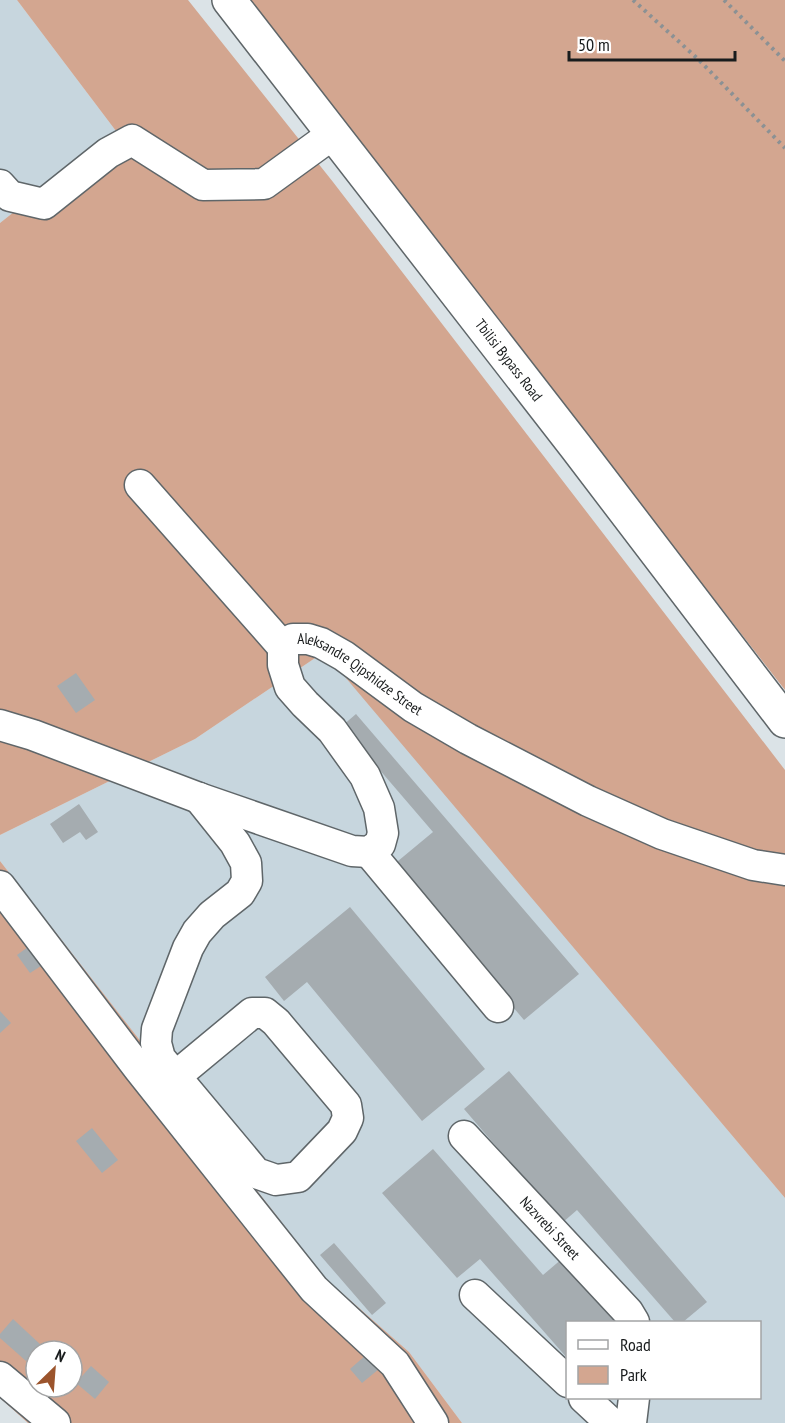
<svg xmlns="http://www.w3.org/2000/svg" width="785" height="1423" viewBox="0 0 785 1423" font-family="'PT Sans Narrow',sans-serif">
  <rect width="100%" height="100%" fill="#dbe3e7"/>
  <path fill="#c7d6de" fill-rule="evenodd" d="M0,0h17l99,131 -116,92z
    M324,652l102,114 219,266 140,166v225h-323l-53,-71 -83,-73 -326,-418v-26l195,-96zM568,1322h192v76h-192z"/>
  <path fill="#d3a690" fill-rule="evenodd" d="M17,0h171l145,182 452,588v428l-461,-546 -129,87 -195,96v-612l116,-92z
    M244,0h541v690l-408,-523z
    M0,861l326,418 83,73 53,71h-434l-28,-25zM36,1351h36v36h-36z"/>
  <path fill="#a5acb0" d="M76,673l19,27 -19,13 -19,-27z
    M356,714l223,260 -55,46 -132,-154 41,-34 -91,-106z
    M79,804l19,28 -12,8 -6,-8 -17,11 -13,-19z
    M350,907l135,162 -63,52 -115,-139 -23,19 -19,-24z
    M28,947l13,19 -11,7 -13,-18z
    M0,1011l11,12 -11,10z
    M509,1071l198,231 -24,20h-8l-98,-112 -15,13 -98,-114z
    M92,1128l26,32 -16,13 -26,-32z
    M433,1149l110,126 20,-17 55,63 -2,1h-48v37l-88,-100 -23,19 -75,-85z
    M334,1243l52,60 -14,12 -52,-60z
    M13,1319l28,26 -15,16 -26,-23v-4z
    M366,1355l13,14 -17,14 -12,-14z
    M91,1366l18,16 -14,17 -19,-16z"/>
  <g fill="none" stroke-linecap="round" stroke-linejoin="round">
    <defs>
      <g id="minor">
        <path d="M0,185l10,11 34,8 64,-51 24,-13 71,45 61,-1 69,-50"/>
        <path d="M140,485l143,162"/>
        <path id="s1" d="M0,725l33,10 166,63 153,53 17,1 11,-8 3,-11 -4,-25 -14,-32 -33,-46 -27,-26 -15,-17 -7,-22v-18l10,-8h15l13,4 23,13 69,51 55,32 120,62 74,33 91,31 32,5"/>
        <path d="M369,852l129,155"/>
        <path d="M0,886l139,183 175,220 81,75 38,59"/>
        <path d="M176,1076l76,-63h13l11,9 70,83 2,13 -6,13 -44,46 -22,3 -20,-7 -96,-115 -4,-15 1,-14 31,-81 9,-16 15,-17 28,-22 7,-12 -1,-18 -11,-20 -36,-45"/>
        <path id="s2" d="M464,1136l164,176 6,10"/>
        <path d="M475,1295l93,87"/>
        <path d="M0,1377l55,46"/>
        <path d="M584,1398l27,25"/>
        <path d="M631,1423l3,-25"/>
      </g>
      <g id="highway">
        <path id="s3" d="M229,0l347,447 209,274"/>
      </g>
    </defs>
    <use href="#minor" stroke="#5f6669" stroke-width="33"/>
    <use href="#highway" stroke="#5f6669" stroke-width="36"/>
    <path stroke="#8b9194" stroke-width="4" stroke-dasharray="3 4.5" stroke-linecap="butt" d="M633,0l65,59 87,89
      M724,0l61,61"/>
    <use href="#minor" stroke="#fff" stroke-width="30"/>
    <use href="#highway" stroke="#fff" stroke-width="33"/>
  </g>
  <g text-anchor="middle" stroke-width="6" stroke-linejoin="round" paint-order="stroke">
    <g font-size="15" fill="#191c1d" stroke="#fff">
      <text dy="5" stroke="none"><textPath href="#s3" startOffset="456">Tbilisi Bypass Road</textPath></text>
      <text dy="5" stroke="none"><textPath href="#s1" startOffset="724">Aleksandre Qipshidze Street</textPath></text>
      <text dy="5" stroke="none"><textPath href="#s2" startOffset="126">Nazvrebi Street</textPath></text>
    </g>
  </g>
  <rect x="566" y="1321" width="195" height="78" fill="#ffffff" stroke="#a3a4a5" stroke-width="1.5"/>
  <rect x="578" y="1340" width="30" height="9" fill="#ffffff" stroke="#a3a4a5" stroke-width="1.5"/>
  <text x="620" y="1351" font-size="18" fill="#191c1d">Road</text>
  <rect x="578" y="1366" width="30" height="18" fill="#d3a690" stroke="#a3a4a5" stroke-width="1.5"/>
  <text x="620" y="1381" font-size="18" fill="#191c1d">Park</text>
  <g transform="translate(54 1369) rotate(25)"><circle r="28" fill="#ffffff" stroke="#a3a4a5" stroke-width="1.5"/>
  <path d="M0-4.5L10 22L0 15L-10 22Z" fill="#9b542c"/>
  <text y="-9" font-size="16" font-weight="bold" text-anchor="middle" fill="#191c1d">N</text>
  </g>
  <path d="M569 51v9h166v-9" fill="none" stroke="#191c1d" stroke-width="3"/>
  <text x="578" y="51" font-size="18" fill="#191c1d" stroke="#ffffff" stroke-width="4.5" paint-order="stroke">50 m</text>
</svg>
